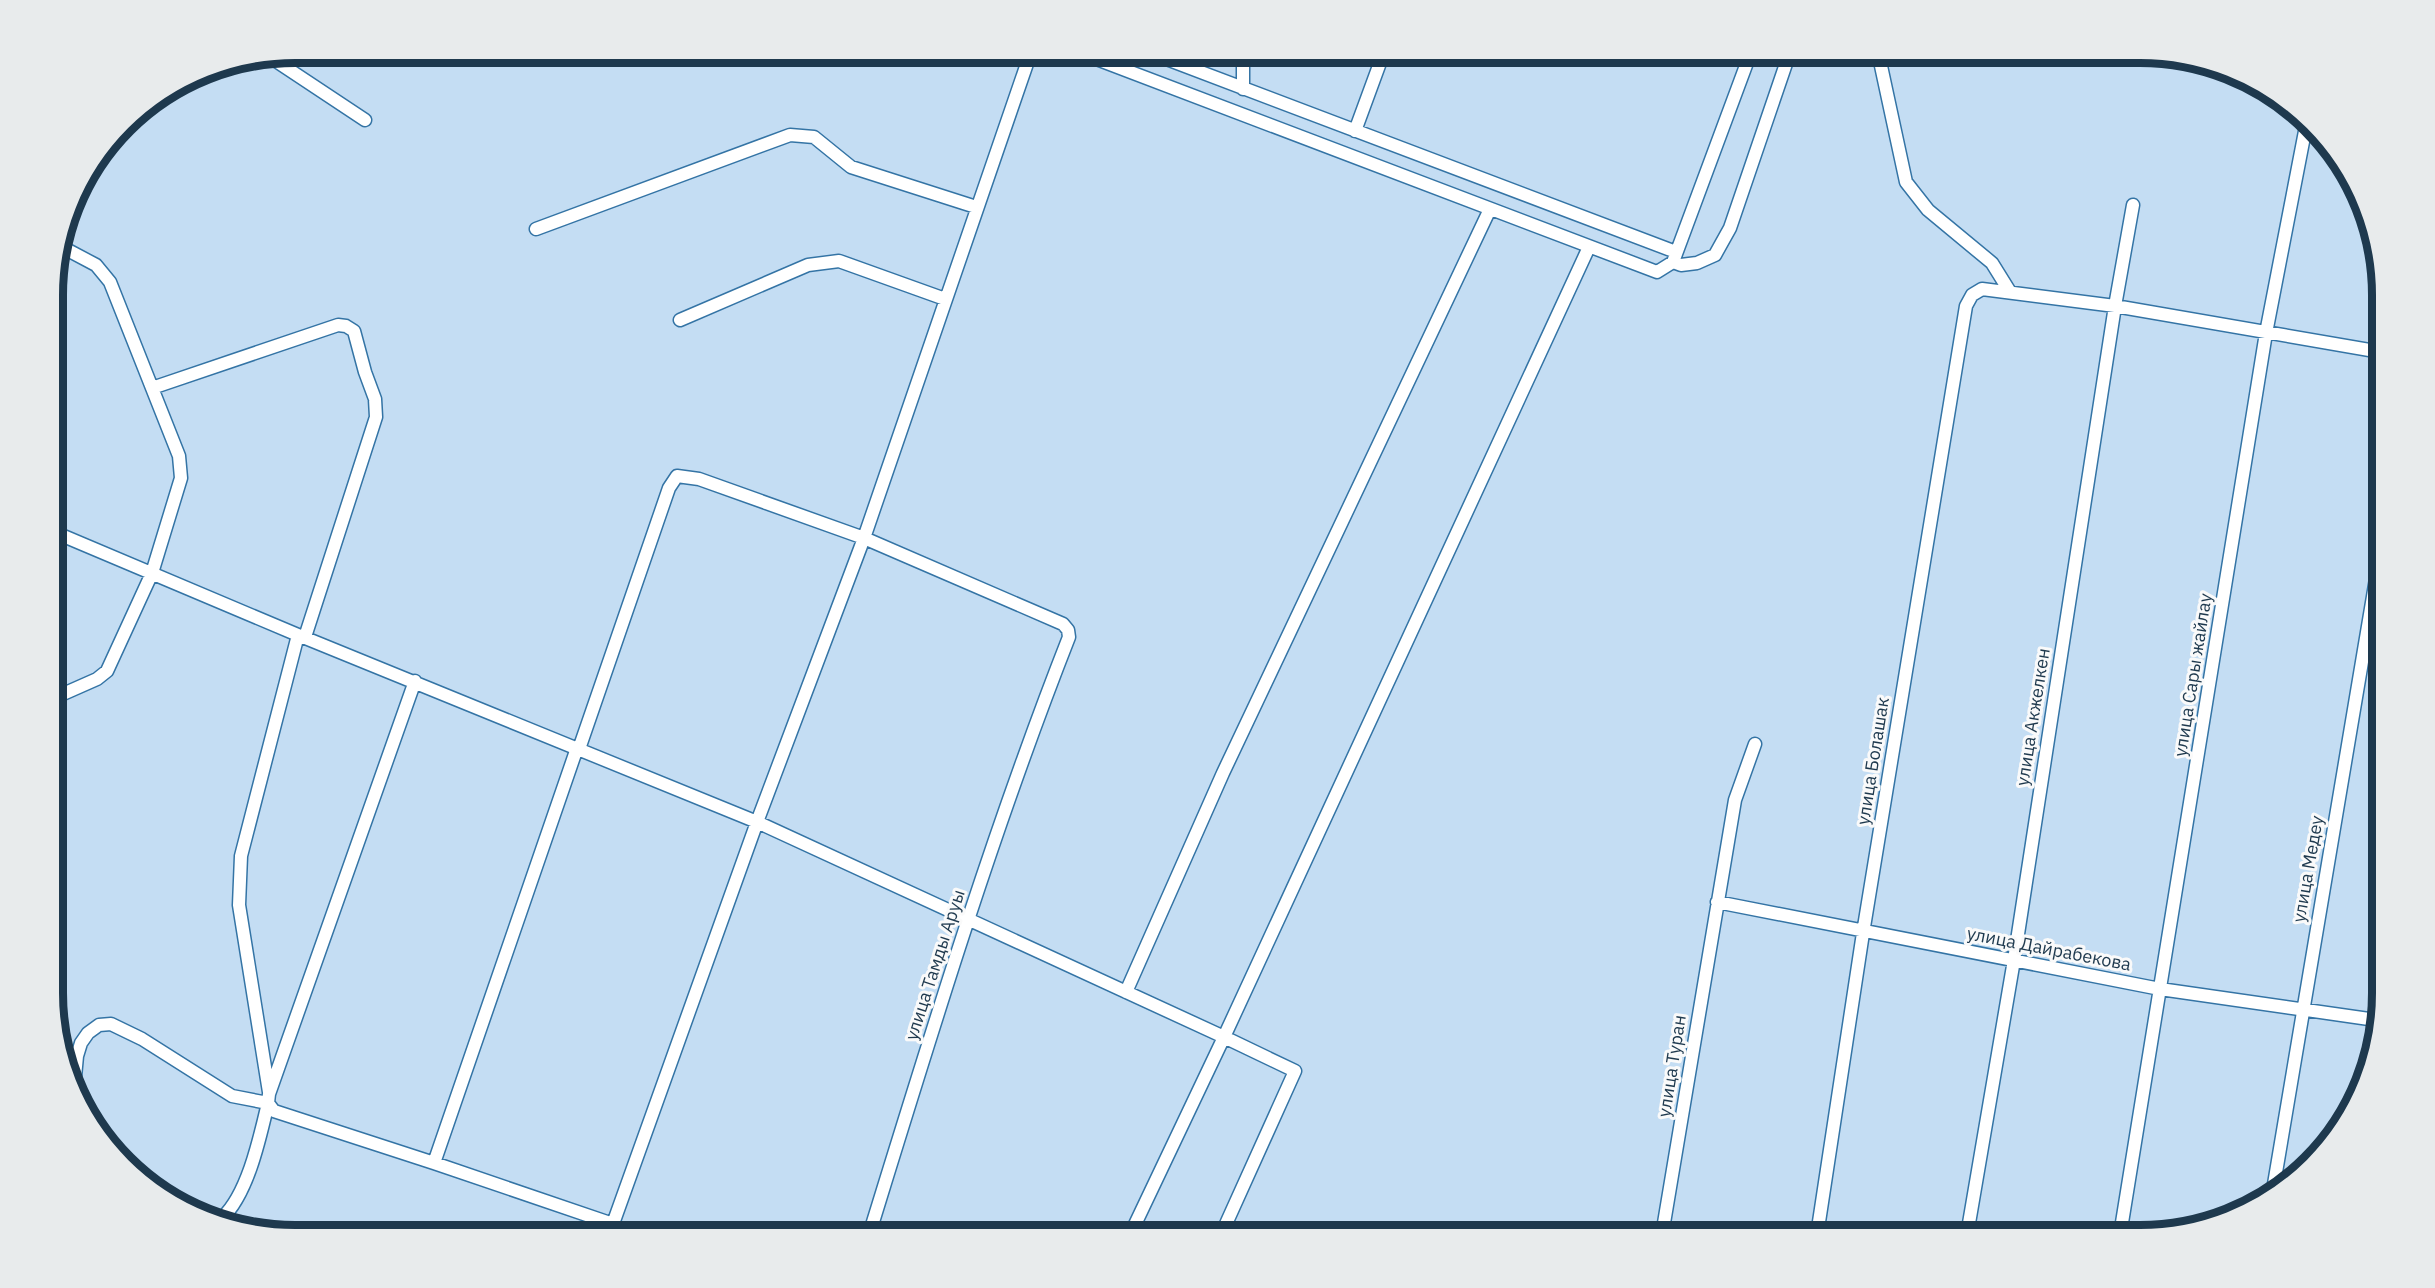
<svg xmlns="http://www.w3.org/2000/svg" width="2435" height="1288" viewBox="0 0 2435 1288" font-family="'IBM Plex Sans',sans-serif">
  <rect width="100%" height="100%" fill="#c4ddf3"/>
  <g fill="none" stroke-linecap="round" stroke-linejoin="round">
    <defs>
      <path id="minor" d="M1078,52l579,220 16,-10 78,-210
        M1148,52l528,200
        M1878,52l28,130 22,28 64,53 18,29
        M270,57l95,63
        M1243,89v-37
        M1355,131l29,-79
        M536,229l254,-94 24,2 37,30 125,40
        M1673,262l8,3 16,-2 18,-8 15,-27 60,-176
        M680,320l128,-55 31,-4 106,38
        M152,388l186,-63 8,1 8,5 11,41 10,27 1,18 -71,220
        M54,532l244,103 459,187 467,215 365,-790
        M415,681l-146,413 -1,9 6,8 160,52 179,61
        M54,698l43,-19 10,-8 45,-98 29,-95 -2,-22 -69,-174 -14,-17 -34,-18
        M579,749l90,-261 8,-12 22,3 165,59 199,86 5,6 1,7c-77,196 -138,397 -200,598
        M1717,902l443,87 216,31
        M1126,992l97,-219 267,-564
        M75,1077l2,-21 4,-13 7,-10 11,-8 12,-1 31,15 90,57 36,7c-8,34 -20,91 -46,115
        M269,1092l-30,-187 2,-49 57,-221
        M434,1163l143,-415
        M2272,1196l109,-647
        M609,1235l148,-413 107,-284 167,-486
        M1130,1235l94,-198 71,34 -74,164
        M1662,1235l73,-435 20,-56
        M1817,1235l46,-302 103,-627 6,-11 10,-6 133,17 266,46
        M1967,1235l47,-275 101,-654 18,-101
        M2120,1235l146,-902 41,-212"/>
    </defs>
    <use href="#minor" stroke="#3474a5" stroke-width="15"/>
    <use href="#minor" stroke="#fff" stroke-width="12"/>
  </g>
  <g text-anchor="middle" stroke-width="6" stroke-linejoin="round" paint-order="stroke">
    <g font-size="18" fill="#1e394e" stroke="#fafafa">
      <text transform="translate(2193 675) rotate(-81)" y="6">улица Сары жайлау</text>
      <text transform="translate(2033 717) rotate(-81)" y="6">улица Акжелкен</text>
      <text transform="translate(1873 761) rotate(-81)" y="6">улица Болашак</text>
      <text transform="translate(2308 869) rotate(-80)" y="6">улица Медеу</text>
      <text transform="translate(2049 949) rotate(11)" y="6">улица Дайрабекова</text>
      <text transform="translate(935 965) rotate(-72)" y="6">улица Тамды Аруы</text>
      <text transform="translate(1672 1066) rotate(-81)" y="6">улица Туран</text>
    </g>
  </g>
  <path d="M0 0H2435V1288H0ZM295 63H2140A232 232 0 0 1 2372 295V993A232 232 0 0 1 2140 1225H295A232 232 0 0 1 63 993V295A232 232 0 0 1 295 63Z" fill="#e8ebec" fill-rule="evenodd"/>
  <path fill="none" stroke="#1e394e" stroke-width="8" d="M295 63H2140A232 232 0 0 1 2372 295V993A232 232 0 0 1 2140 1225H295A232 232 0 0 1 63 993V295A232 232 0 0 1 295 63Z"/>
</svg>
